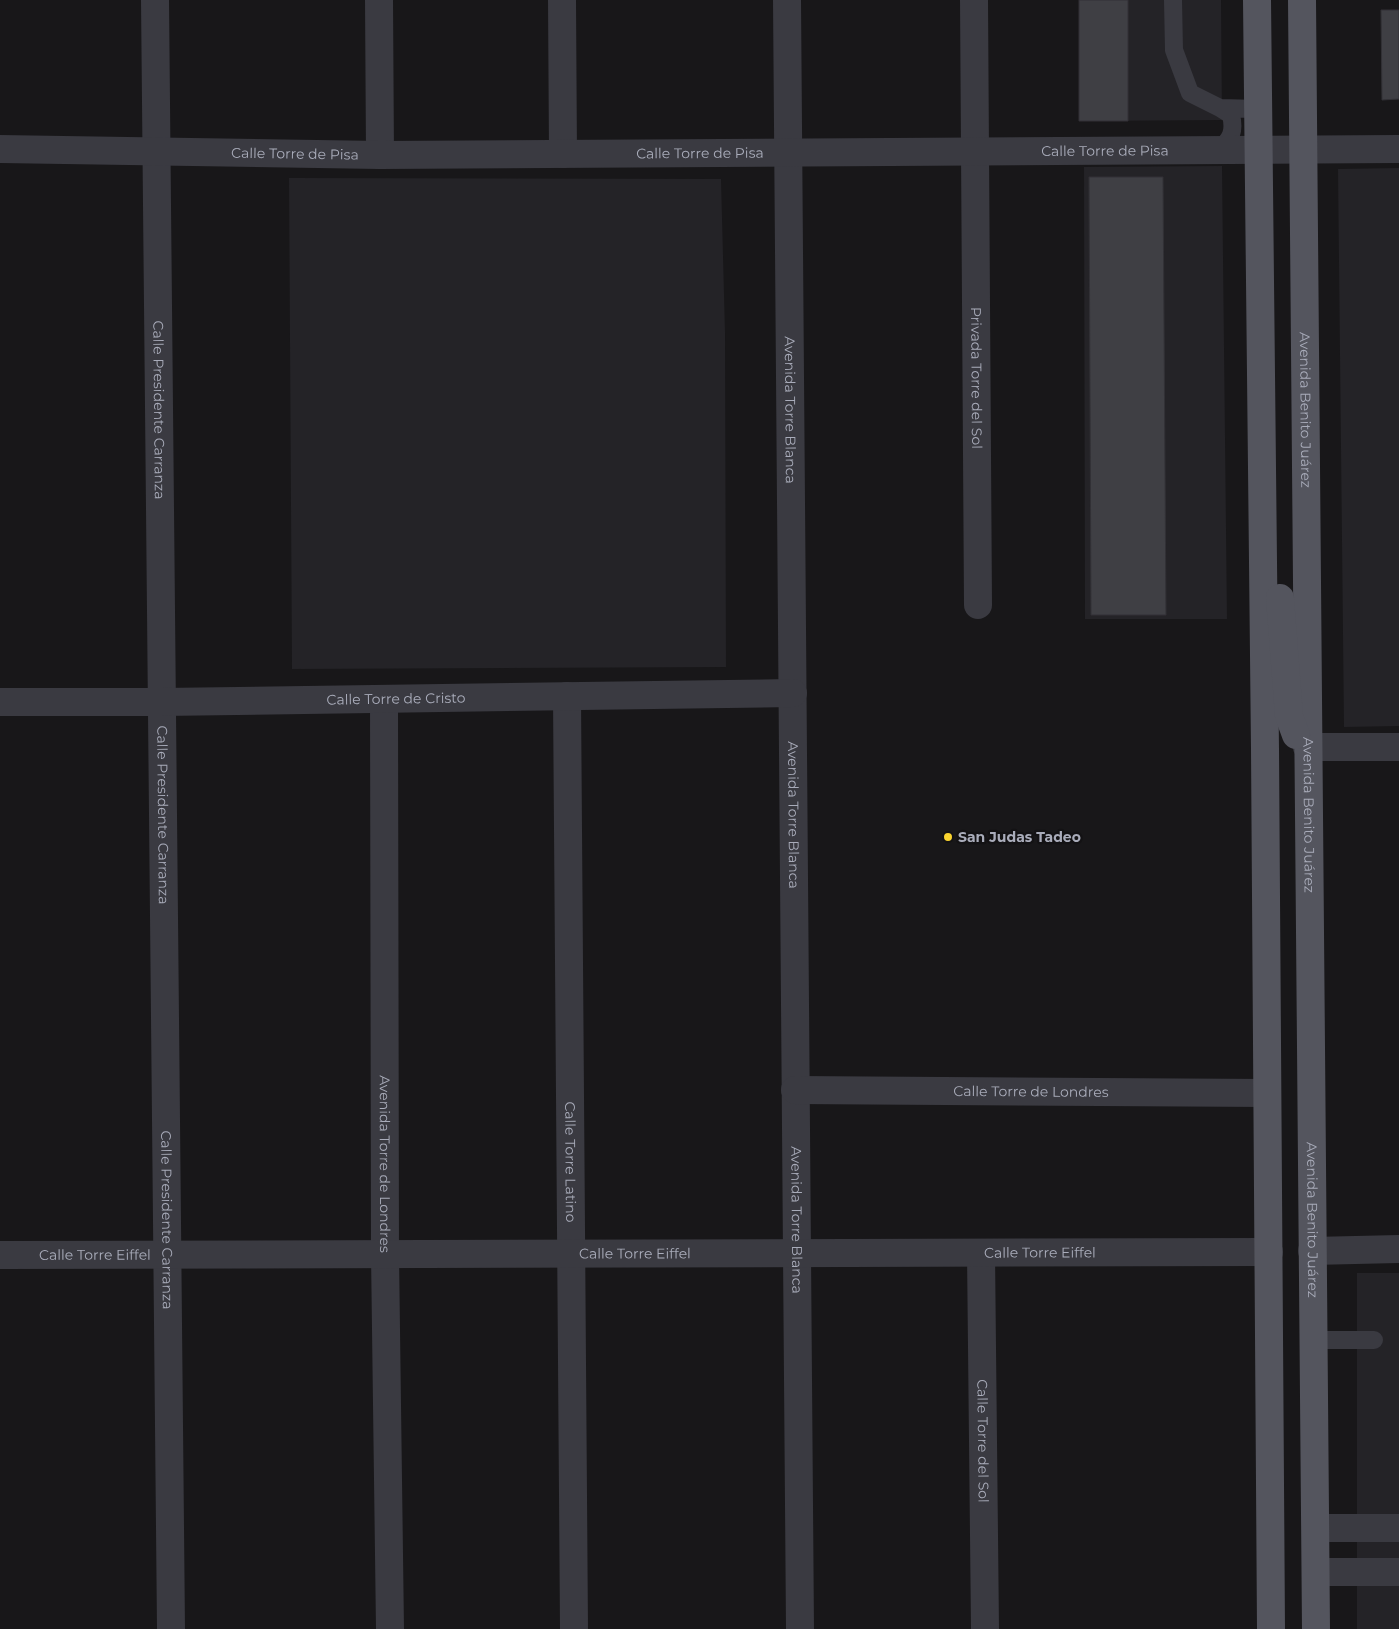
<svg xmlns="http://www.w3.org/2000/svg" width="1399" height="1629" viewBox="0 0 1399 1629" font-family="Montserrat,sans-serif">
  <rect width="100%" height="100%" fill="#181719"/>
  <path fill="#242327" d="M1079,0h142l1,120 -143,1z
    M1222,166l5,453h-142l-1,-452z
    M1399,168v558l-55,1 -6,-558z
    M289,178l432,1 4,153 1,335 -434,2z
    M1357,1273h42v356h-42z"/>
  <path fill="#3f3f44" stroke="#323136" d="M1079,0h49v121h-49z
    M1381,10h18v89l-17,1z
    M1089,177h74l3,438h-75z"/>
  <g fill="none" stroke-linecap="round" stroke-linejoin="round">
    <path stroke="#3a3a41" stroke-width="18" d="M1173,0l1,50 16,43 30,15 38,1
      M1219,150c12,-11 16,-18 12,-35l-11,-7
      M1313,1340h61"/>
    <g stroke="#3a3a41" stroke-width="28">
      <path id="s1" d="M155,0l16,1629"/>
      <path d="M379,0l1,155"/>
      <path d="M562,0l1,154"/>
      <path id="s2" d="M787,0l13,1629"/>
      <path id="s3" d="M974,0l4,605"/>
      <path id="s4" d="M0,149l380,6 1019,-6"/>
      <path id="s5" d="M567,696l7,933"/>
      <path id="s6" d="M384,699l1,555 5,375"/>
      <path id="s7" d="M0,702h162l631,-9"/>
      <path d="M1307,747h92"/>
      <path id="s8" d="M795,1090l472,3"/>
      <path d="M1312,1251l87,-2"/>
      <path id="s9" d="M981,1253l4,376"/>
      <path id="s10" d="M0,1255l1269,-3"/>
      <path d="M1316,1528h83"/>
      <path d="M1316,1572h83"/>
    </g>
    <g stroke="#54555e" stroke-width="28">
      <path d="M1257,0l8,749 6,880"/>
      <path id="s11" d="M1302,0l14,1629"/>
      <path d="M1280,598l9,118 7,19"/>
    </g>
  </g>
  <circle fill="#fad42f" stroke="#131214" stroke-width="2" cx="948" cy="837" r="5"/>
  <g text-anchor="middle" stroke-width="4.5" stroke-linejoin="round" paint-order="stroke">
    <g font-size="14" fill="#a9acba" stroke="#131214">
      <text dy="5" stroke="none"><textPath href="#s4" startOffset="1105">Calle Torre de Pisa</textPath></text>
      <text dy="5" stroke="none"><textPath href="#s4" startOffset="295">Calle Torre de Pisa</textPath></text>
      <text dy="5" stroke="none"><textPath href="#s4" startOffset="700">Calle Torre de Pisa</textPath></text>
      <text dy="5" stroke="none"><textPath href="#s3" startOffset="378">Privada Torre del Sol</textPath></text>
      <text dy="5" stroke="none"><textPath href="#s1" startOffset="410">Calle Presidente Carranza</textPath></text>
      <text dy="5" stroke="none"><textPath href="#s2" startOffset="410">Avenida Torre Blanca</textPath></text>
      <text dy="5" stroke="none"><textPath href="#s11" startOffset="410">Avenida Benito Juárez</textPath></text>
      <text dy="5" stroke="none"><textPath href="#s7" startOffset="396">Calle Torre de Cristo</textPath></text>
      <text dy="5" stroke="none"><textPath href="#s1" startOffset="815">Calle Presidente Carranza</textPath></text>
      <text dy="5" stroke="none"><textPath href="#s2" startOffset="815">Avenida Torre Blanca</textPath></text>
      <text dy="5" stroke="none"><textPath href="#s11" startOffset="815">Avenida Benito Juárez</textPath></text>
      <text dy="5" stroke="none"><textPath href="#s8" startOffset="236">Calle Torre de Londres</textPath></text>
      <text dy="5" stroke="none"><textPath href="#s5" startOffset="466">Calle Torre Latino</textPath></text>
      <text dy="5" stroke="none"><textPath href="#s6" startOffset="465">Avenida Torre de Londres</textPath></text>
      <text dy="5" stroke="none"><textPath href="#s1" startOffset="1220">Calle Presidente Carranza</textPath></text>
      <text dy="5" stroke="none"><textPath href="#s2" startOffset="1220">Avenida Torre Blanca</textPath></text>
      <text dy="5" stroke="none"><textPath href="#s11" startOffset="1220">Avenida Benito Juárez</textPath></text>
      <text dy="5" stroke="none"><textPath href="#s10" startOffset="1040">Calle Torre Eiffel</textPath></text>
      <text dy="5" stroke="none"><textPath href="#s10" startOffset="635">Calle Torre Eiffel</textPath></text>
      <text dy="5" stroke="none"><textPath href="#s10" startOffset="95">Calle Torre Eiffel</textPath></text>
      <text dy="5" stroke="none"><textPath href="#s9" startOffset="188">Calle Torre del Sol</textPath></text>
    </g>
    <g font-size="14" font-weight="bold" fill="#a9acba" stroke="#131214" text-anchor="start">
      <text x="958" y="842">San Judas Tadeo</text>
    </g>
  </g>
</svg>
